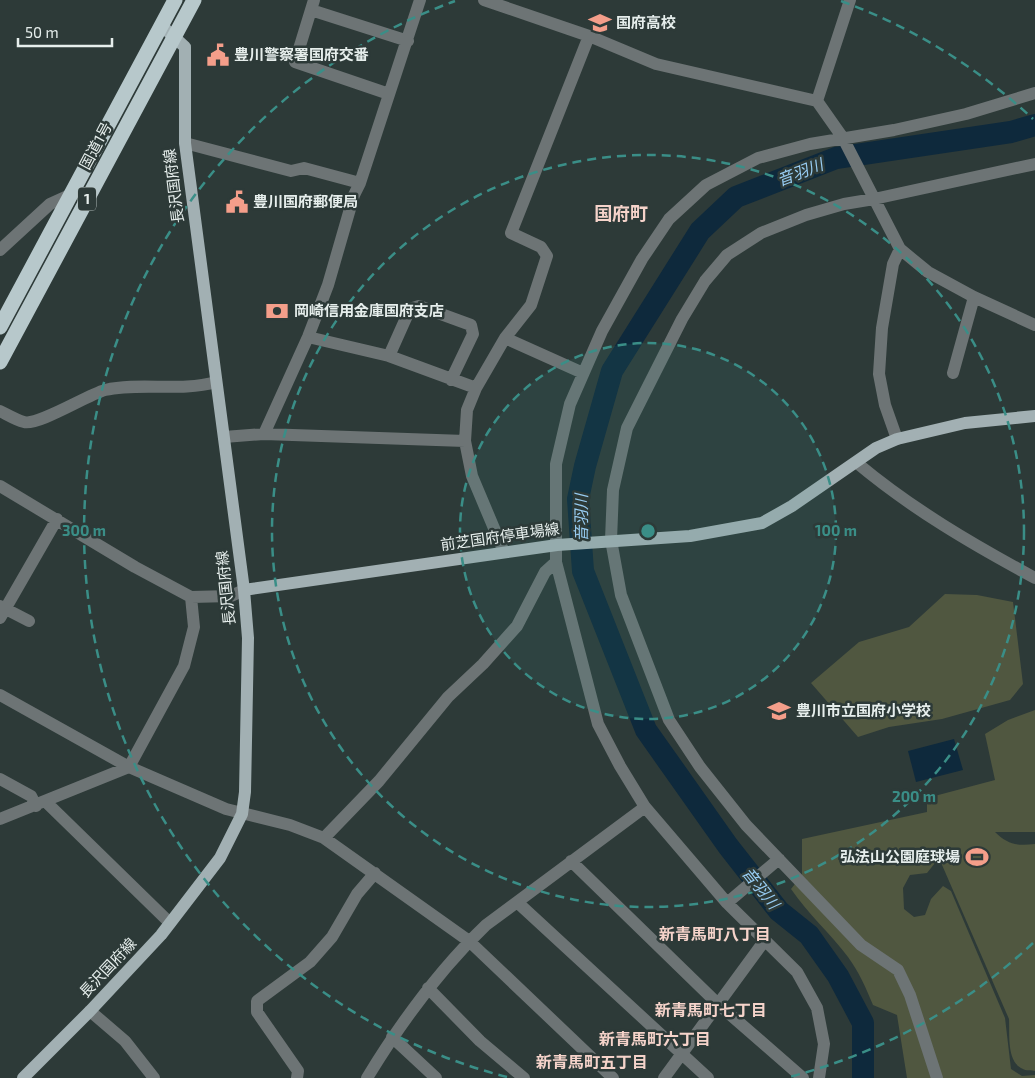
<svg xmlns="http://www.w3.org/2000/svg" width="1035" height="1078" viewBox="0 0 1035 1078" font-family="'Exo 2','Noto Sans JP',sans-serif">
  <rect width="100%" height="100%" fill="#2d3a38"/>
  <path fill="#505740" d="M945,594l32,1 36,7 10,82 -13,16 -68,19 -53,8 -31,10 -47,-54 48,-41 50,-15z
    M1035,710v122h-40c13,13 23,14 40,12v227c-3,-1 -10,0 -12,-2 -17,-7 -13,-36 -14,-50l-70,-161 -12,15 -17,2 -7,13 1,21 10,8 11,-2 6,-16 12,-13 8,5 54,127 6,51 11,7 13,-1v3h-128l-10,-63 -24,-10c-7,-17 -14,-33 -25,-48 -18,-24 -40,-43 -57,-68l11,-14v-36l125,-27v-14l68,-18 -10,-46 23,-14z"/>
  <path fill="#0e293c" d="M954,739l9,31 -47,12 -8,-31z"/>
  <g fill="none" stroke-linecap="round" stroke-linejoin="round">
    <path stroke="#0e293c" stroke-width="22" d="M863,1078v-55l-25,-47 -29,-41 -30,-24 -51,-65 -82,-116 -63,-159 -5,-72 7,-33 27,-95 88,-140 36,-34 100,-39 175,-26 24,-7"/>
    <path stroke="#6d7475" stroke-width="12" d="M314,0l-19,62 94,32
      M484,0l105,36 67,28 161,37 26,37 57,111 28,23 46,25 61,28
      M311,10l97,31
      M817,101l33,-101
      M185,143l106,28 13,-3 56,15
      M0,250l50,-46 22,-10
      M308,337l81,19
      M505,338l78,35
      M953,373l21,-76
      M451,380l22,-46 -2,-9 -52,-19 -9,3 -21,47 87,32
      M0,411c8,4 16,9 24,11 14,4 63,-27 81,-32 35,-8 75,2 111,-8
      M264,434l44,-97 20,-52 26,-90 6,-12 60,-183
      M224,437l40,-3 201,7
      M897,439l-12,-34 -6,-31 3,-46 11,-64 7,-15
      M857,463c55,46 115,81 178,115
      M0,486l135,81 56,30 40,-1 13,-6
      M504,552l-32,-76 -7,-35 2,-31 9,-22 29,-50 26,-33 16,-49 -6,-9 -30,-14 78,-197
      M0,606l29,15
      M0,618l57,-99
      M0,695l129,72 97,42 64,16 34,13 145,103 144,137
      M0,779l31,17 5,10
      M46,802l124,121
      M0,819l129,-52 55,-101 10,-39 -3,-30
      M324,838l55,-57 69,-84 35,-33 34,-38 28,-54 11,-10
      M571,861l147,143 85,74
      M517,902l191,176
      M727,903l52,-44
      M428,988l52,53 44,37
      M90,1011l35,30 29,37
      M392,1037l44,41
      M297,1078l1,-7 -41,-59v-11l53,-39 22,-25 25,-43 18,-21
      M367,1078c34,-56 72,-108 119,-153l159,-118
      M664,1078l101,-138
      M819,1078l5,-34 -7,-36 -20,-36 -70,-69 -82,-96 -25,-41 -22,-42 -42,-162v-98l14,-60 32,-73 40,-72 27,-40 37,-34 52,-27 52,-14 84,-14 72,-16 69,-21
      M937,1078l-27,-83 -12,-25 -37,-25 -115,-120 -46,-58 -31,-47 -48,-125 -10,-55 2,-50 14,-62 55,-109 23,-38 22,-26 34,-22 45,-18 38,-11 30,-5 161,-35"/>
    <path stroke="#a2b0b3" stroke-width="12" d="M244,590l313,-45 133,-9 72,-13 30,-17 84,-58 21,-9 68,-16 70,-7
      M23,1078l67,-67 71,-76 59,-77 22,-44 3,-22 3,-154 -4,-48 -59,-447v-96l-23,-21"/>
    <path stroke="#b7c8cb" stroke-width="15" d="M0,327l175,-327
      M0,362l194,-362"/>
  </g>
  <circle cx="648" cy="531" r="188" fill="#3a8e87" fill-opacity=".12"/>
  <g fill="none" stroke="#3a8e87" stroke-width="2.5" stroke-dasharray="9 6">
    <circle cx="648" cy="531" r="188"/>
    <circle cx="648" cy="531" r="376"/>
    <path d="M1033 943A564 564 0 0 1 789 1077M507 1077A564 564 0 0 1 455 1M841 1A564 564 0 0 1 1033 119"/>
  </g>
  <defs>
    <symbol id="school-bare" viewBox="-9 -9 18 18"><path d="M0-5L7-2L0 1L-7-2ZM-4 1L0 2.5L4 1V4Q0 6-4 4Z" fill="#f49e8a" stroke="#2d3a38" stroke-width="2.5" paint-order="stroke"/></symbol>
    <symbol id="civic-bare" viewBox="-9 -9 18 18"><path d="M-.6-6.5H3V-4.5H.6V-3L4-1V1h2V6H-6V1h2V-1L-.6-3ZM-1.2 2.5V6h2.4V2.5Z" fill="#f49e8a" stroke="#2d3a38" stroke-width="2.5" paint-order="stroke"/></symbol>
    <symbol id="bank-bare" viewBox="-9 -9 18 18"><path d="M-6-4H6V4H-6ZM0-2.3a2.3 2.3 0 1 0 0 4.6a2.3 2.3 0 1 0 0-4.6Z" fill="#f49e8a" stroke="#2d3a38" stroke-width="2.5" paint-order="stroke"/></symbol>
    <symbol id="stadium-bare" viewBox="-9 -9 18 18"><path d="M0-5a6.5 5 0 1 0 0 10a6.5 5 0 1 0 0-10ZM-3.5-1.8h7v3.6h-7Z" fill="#f49e8a" stroke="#2d3a38" stroke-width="2.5" paint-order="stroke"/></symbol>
  </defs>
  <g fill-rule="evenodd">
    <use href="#school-bare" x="584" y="7" width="32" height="32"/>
    <use href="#civic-bare" x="202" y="39" width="32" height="32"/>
    <use href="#civic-bare" x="221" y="186" width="32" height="32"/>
    <use href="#bank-bare" x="261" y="295" width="32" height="32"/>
    <use href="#school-bare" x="763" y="695" width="32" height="32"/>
    <use href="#stadium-bare" x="961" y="841" width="32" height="32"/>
  </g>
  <g text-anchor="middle" stroke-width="5" stroke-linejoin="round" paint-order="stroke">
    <rect fill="#2d3a38" stroke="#aeb8b6" stroke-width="1" x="78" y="187.5" width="18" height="23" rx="4"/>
    <g font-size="14" font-weight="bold" fill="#e6eeec">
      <text x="87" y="204">1</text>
    </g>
    <g font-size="15" font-weight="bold" fill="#e6eeec" stroke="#2d3a38" text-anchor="start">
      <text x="616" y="28">国府高校</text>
      <text x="234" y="60">豊川警察署国府交番</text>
      <text x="253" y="207">豊川国府郵便局</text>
      <text x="294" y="316">岡崎信用金庫国府支店</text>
      <text x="796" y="716">豊川市立国府小学校</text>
      <text x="960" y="862" text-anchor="end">弘法山公園庭球場</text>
    </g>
    <g font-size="15" fill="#e6eeec" stroke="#2d3a38">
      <text transform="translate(96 146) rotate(-62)" y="5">国道1号</text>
      <text transform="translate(174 186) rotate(-97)" y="5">長沢国府線</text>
      <text transform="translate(500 537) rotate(-8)" y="5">前芝国府停車場線</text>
      <text transform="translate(226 588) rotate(-96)" y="5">長沢国府線</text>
      <text transform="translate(108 968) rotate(-47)" y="5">長沢国府線</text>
    </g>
    <g font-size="16" font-style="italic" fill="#98cdf3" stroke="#2d3a38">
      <text transform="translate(800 172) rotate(-21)" y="6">音羽川</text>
      <text transform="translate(581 518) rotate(-90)" y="6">音羽川</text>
      <text transform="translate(761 888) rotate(51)" y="6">音羽川</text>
    </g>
    <g font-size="16" font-weight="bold" fill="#f5d3ca" stroke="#2d3a38">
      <text x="715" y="940">新青馬町八丁目</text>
      <text x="711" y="1016">新青馬町七丁目</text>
      <text x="655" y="1045">新青馬町六丁目</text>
      <text x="592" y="1068">新青馬町五丁目</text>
    </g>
    <g font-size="18" font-weight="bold" fill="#f5d3ca" stroke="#2d3a38">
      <text x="621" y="220">国府町</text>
    </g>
  </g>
  <circle cx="648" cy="531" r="8" fill="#3a8e87" stroke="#2d3a38" stroke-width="2.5"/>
  <g font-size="15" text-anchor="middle" font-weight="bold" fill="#3a8e87" stroke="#2d3a38" stroke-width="5" stroke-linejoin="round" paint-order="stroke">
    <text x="836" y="536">100 m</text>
    <text x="84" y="536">300 m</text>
    <text x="914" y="802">200 m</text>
  </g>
  <path d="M18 38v8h94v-8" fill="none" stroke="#e6eeec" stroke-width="2.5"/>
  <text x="25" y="38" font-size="15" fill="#e6eeec" stroke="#2d3a38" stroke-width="4" paint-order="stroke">50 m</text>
</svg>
